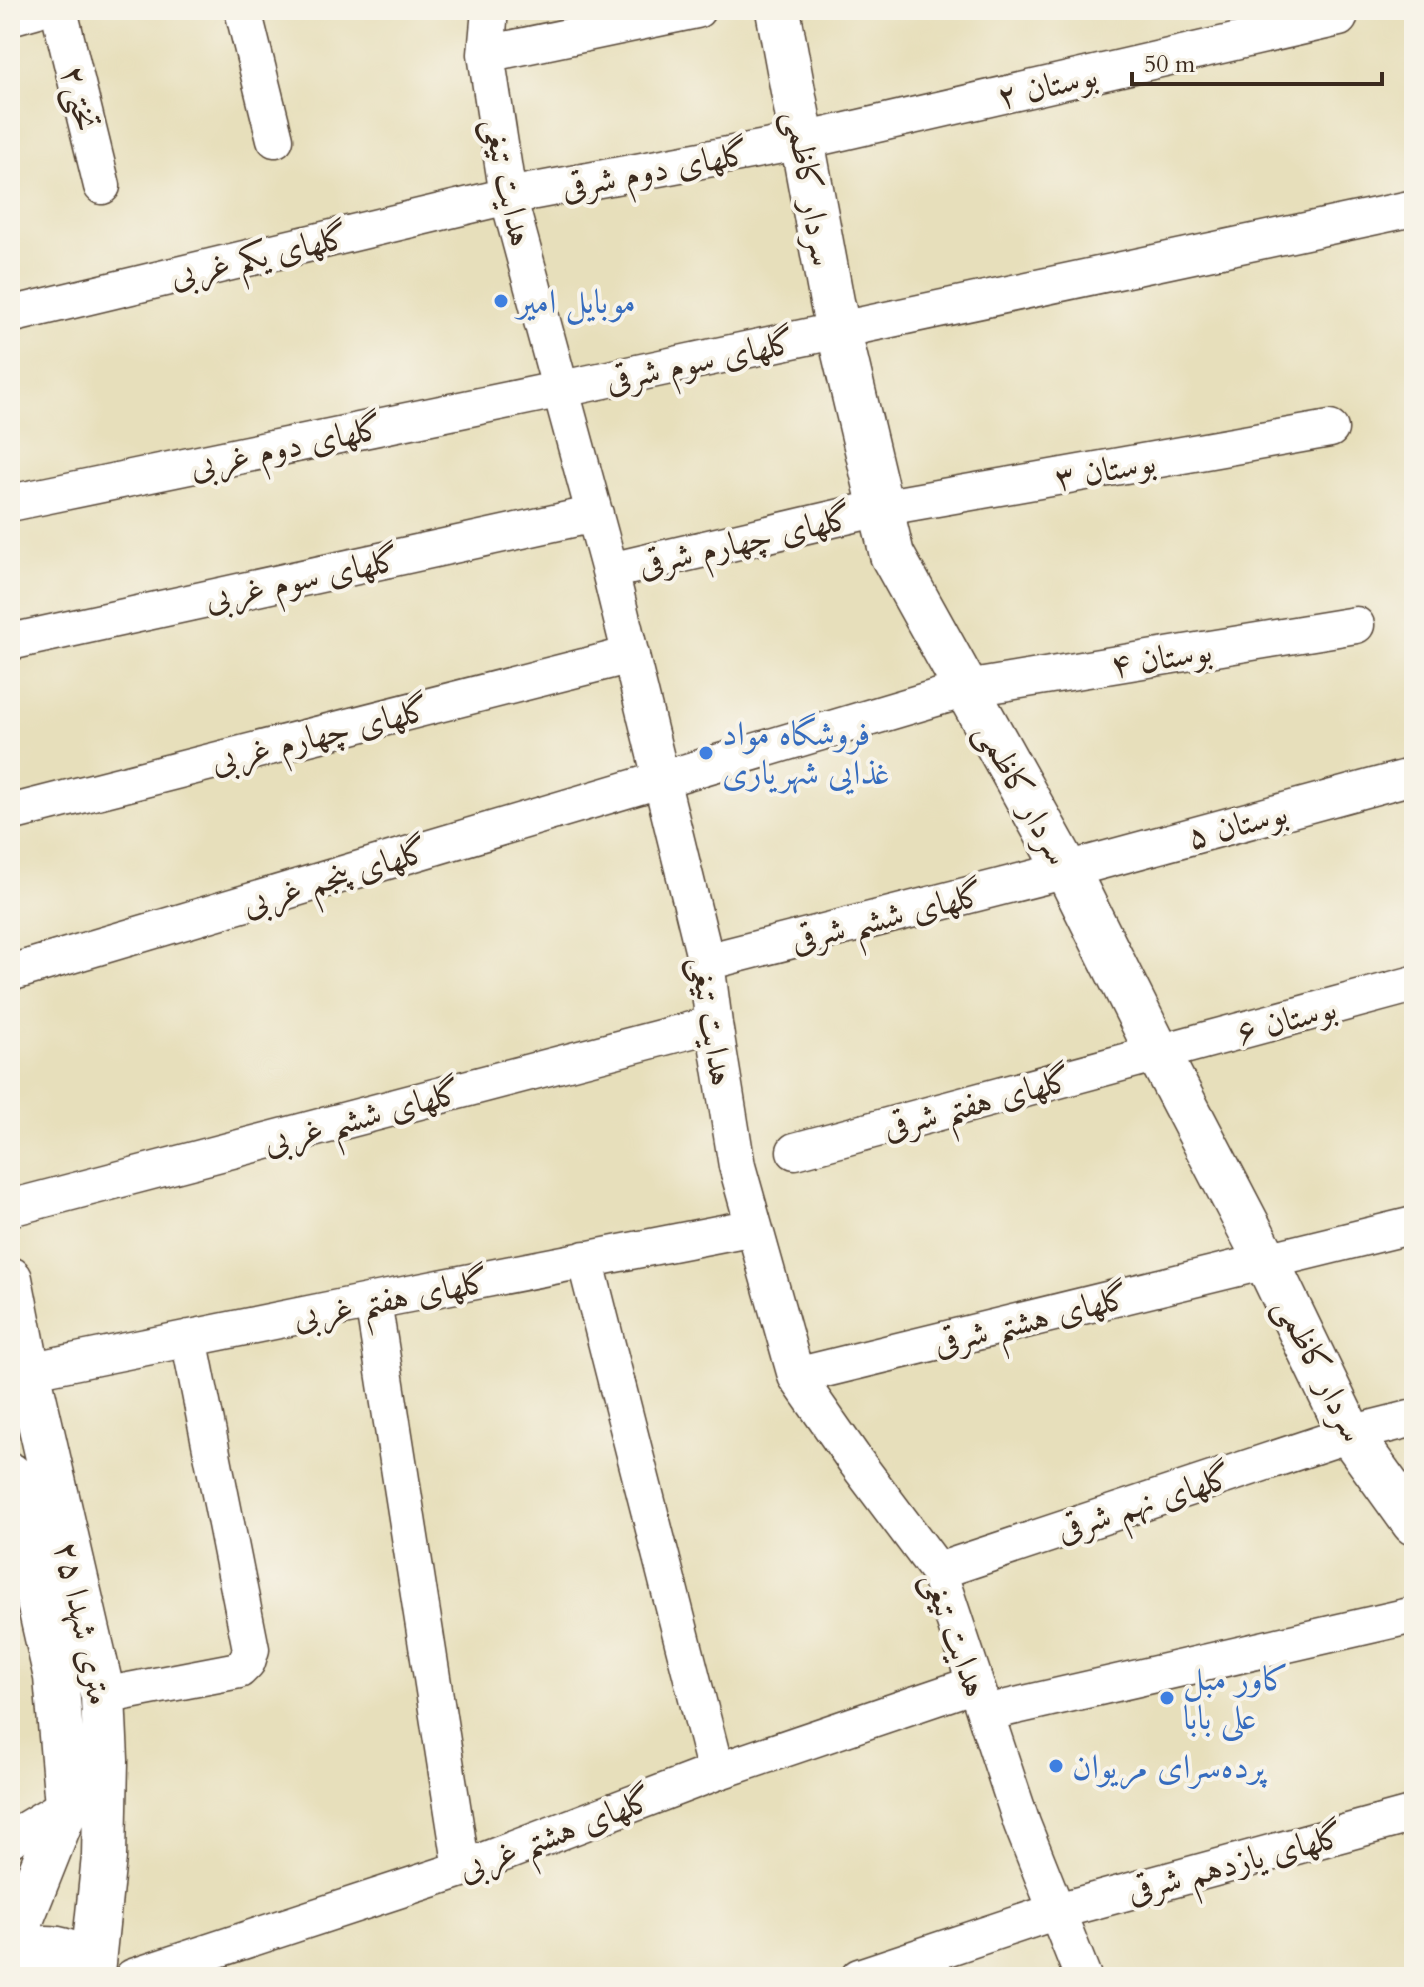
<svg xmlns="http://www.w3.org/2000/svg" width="1424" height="1987" viewBox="0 0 1424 1987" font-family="Cardo,Amiri,serif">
  <rect width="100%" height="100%" fill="#f7f3e8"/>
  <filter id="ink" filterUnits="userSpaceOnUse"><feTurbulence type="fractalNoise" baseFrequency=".0125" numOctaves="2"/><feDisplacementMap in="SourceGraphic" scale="16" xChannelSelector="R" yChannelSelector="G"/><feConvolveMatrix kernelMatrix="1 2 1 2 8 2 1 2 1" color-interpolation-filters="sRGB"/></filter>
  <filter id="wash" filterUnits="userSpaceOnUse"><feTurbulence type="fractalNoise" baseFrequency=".006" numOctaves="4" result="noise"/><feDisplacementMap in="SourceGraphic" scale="32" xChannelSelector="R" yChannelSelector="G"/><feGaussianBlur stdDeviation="1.8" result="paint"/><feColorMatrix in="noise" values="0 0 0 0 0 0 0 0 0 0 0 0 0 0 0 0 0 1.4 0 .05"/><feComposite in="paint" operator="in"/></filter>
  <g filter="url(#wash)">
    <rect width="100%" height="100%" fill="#e7dfbb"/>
  </g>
  <g filter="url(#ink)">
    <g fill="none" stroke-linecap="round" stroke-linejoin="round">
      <defs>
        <path id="street" d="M59,10l43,176
          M243,10l32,129
          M490,10l-4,44 22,142 102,375 96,391 8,62 23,142 59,210 60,86 82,109 84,253 61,153
          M10,17l25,-7
          M486,54l211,-44
          M10,315l498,-119 295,-55 536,-123
          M10,503l552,-114 852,-181
          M610,571l270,-63 450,-79
          M10,642l585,-128
          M10,813l621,-158
          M706,962l361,-92 339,-92
          M10,973l956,-284 390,-64
          M795,1151l619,-167
          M10,1208l704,-184
          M585,1259l131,513
          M373,1301l89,568
          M28,1371l345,-70 381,-74
          M796,1376l618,-151
          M938,1571l412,-137 64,-16
          M103,1696l136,-26 8,-8 4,-13 -62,-311
          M985,1713l429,-98
          M10,1839l57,-34
          M133,1977l329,-108 254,-97 259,-88
          M859,1977l198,-66 357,-97"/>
        <path id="secondary" d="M778,10l54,292 60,253 175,315 91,183 109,209 83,172 64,89
          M10,1279l18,92 75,325 3,64 -2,97 -12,115
          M10,1475l46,202 11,128 -57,143
          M10,1961c27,-22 68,-16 84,16"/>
      </defs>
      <use href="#street" stroke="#554536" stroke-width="39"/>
      <use href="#secondary" stroke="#554536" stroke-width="47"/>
      <use href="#street" stroke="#fff" stroke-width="36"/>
      <use href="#secondary" stroke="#fff" stroke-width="44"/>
    </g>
  </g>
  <g fill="#3f7fe0" stroke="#f7f3e8" stroke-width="3">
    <circle cx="501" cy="301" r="8"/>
    <circle cx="706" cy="753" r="8"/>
    <circle cx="1167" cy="1698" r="8"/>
    <circle cx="1056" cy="1766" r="8"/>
  </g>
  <g text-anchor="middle" stroke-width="8" stroke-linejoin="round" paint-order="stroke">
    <g font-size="34" fill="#3b2a1e" stroke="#f7f3e8">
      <text transform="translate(1047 85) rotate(-13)" y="12">بوستان ۲</text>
      <text transform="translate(81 98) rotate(76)" y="12">تختی۲</text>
      <text transform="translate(655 169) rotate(-11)" y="12">گلهای دوم شرقی</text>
      <text transform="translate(509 182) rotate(78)" y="12">هدایت تیغی</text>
      <text transform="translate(811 188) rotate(80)" y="12">سردار کاظمی</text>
      <text transform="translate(259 255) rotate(-13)" y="12">گلهای یکم غربی</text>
      <text transform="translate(700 360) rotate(-12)" y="12">گلهای سوم شرقی</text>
      <text transform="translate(286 446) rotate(-12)" y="12">گلهای دوم غربی</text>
      <text transform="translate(1105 469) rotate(-10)" y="12">بوستان ۳</text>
      <text transform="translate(745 540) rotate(-13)" y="12">گلهای چهارم شرقی</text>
      <text transform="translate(302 578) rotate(-12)" y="12">گلهای سوم غربی</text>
      <text transform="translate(1161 657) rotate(-9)" y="12">بوستان ۴</text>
      <text transform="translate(320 734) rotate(-14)" y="12">گلهای چهارم غربی</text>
      <text transform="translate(1024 793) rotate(61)" y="12">سردار کاظمی</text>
      <text transform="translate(1237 824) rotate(-15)" y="12">بوستان ۵</text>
      <text transform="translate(335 876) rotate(-17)" y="12">گلهای پنجم غربی</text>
      <text transform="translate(887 916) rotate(-14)" y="12">گلهای ششم شرقی</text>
      <text transform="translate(1286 1019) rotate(-15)" y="12">بوستان ۶</text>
      <text transform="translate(713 1021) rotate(81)" y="12">هدایت تیغی</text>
      <text transform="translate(977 1102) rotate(-15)" y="12">گلهای هفتم شرقی</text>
      <text transform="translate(362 1116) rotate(-15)" y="12">گلهای ششم غربی</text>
      <text transform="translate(391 1298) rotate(-11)" y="12">گلهای هفتم غربی</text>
      <text transform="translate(1031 1319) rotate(-14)" y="12">گلهای هشتم شرقی</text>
      <text transform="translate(1321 1369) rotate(63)" y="12">سردار کاظمی</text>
      <text transform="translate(1144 1502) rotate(-18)" y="12">گلهای نهم شرقی</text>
      <text transform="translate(84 1623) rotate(78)" y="12">۲۵ متری شهدا</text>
      <text transform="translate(956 1634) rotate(70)" y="12">هدایت تیغی</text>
      <text transform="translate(555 1833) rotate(-21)" y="12">گلهای هشتم غربی</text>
      <text transform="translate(1235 1862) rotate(-15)" y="12">گلهای یازدهم شرقی</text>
    </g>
    <g font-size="34" fill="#366cbe" stroke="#f7f3e8" text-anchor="start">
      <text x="517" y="313">موبایل امیر</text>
      <text x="722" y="745">فروشگاه مواد<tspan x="722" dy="39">غذایی شهریاری</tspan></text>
      <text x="1183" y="1690">کاور مبل<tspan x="1183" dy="39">علی بابا</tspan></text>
      <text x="1072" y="1778">پرده‌سرای مریوان</text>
    </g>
  </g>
  <rect width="1424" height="1987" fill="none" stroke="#f7f3e8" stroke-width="40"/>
  <path d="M1132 72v12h250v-12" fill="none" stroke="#3b2a1e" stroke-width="4"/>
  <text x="1144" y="72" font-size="24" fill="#3b2a1e" stroke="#f7f3e8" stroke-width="6" paint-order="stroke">50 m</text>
</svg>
